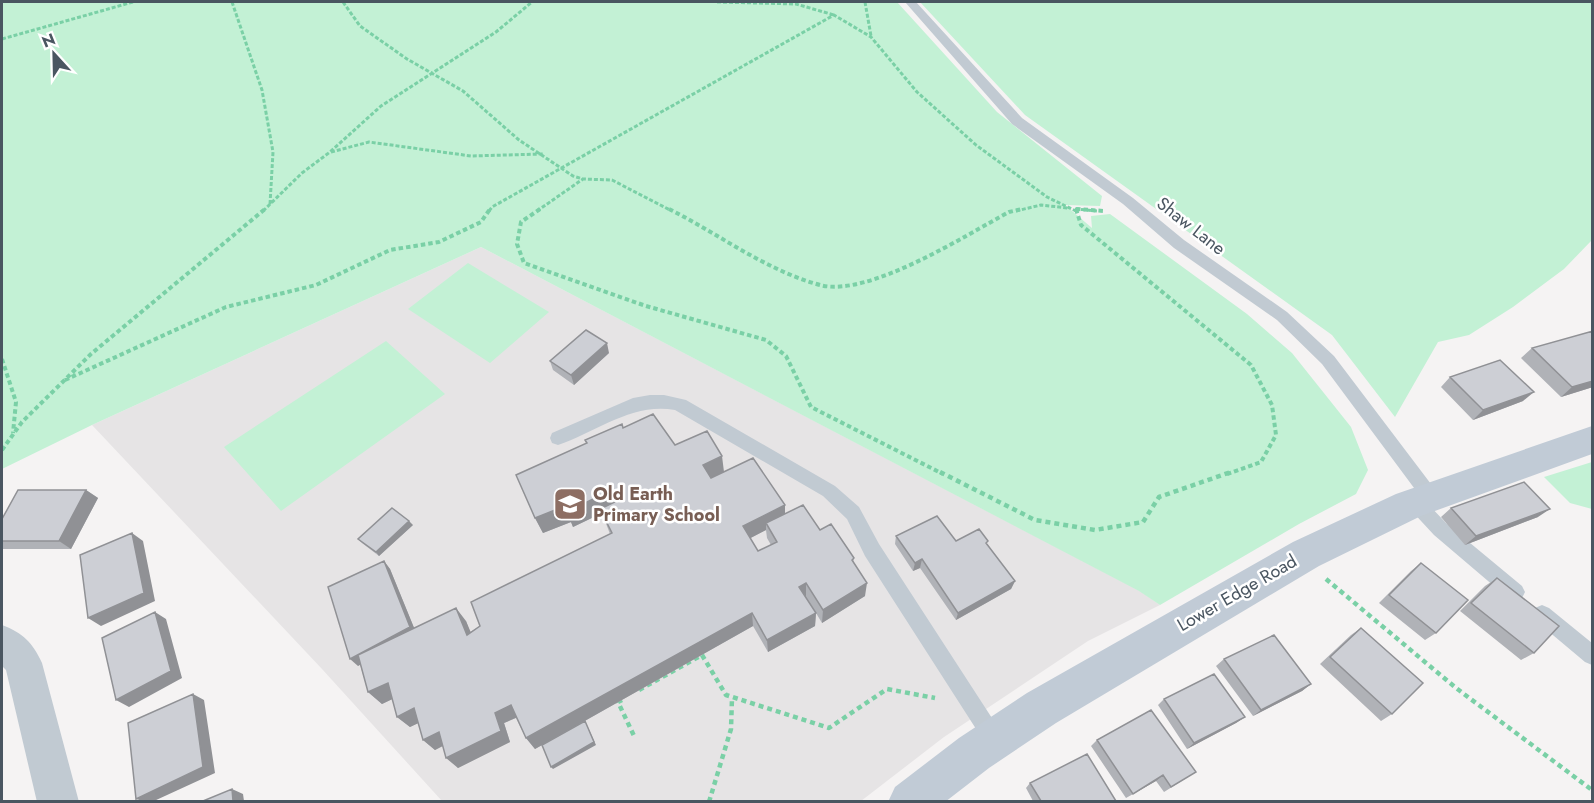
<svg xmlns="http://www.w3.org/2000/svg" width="1594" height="803" viewBox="0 0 1594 803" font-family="Jost,sans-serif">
  <rect width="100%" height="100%" fill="#f5f3f3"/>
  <path fill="#e6e4e5" d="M481,247l659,344 20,14 -72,36 -144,96 -83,64h-419l-120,-132 -230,-244z"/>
  <path fill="#c3f1d5" d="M2,2h895l100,110 105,84 -2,10 -35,-1 27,23 -1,-12 19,-2 137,100 45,39 59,74 17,43 -12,24 -57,30 -139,81 -21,-14 -658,-344 -389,178 -90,44z
    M920,2h672v238l-28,29 -51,38 -44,28 -31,7 -43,75 -63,-82 -307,-220z
    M468,263l81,49 -59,51 -82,-54z
    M386,341l59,53 -164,117 -57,-64z
    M1592,462v47l-22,-6 -26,-26z"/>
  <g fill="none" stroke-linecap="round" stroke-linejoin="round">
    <path stroke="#7ad0a6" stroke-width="3" stroke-dasharray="4 2" stroke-linecap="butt" d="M232,2l30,88 11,62 -3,52
      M343,2l17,24 47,33 56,32 56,49 54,36 10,3 29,1 60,31
      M717,2l79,2 38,11
      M865,2l6,34
      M2,39l131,-37
      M331,152l38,-10 102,14 72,-2
      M1075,209l23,2
      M263,211l39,-38 28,-21 51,-46 115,-74 36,-30
      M489,211l3,-4 342,-192 37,22 46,55 59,53 71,52 29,14
      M537,211l46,-32
      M1016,211l25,-6 27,3"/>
    <path stroke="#7ad0a6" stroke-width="4" stroke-dasharray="4.5 3" stroke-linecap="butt" d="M540,209l-19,13 -4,22 7,19 122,43 120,34 20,16 25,51 132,67
      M669,209c50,25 96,61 151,76 48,13 146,-50 189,-73l13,-3
      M1076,209l28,2
      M1076,209l5,16 170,140 21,40 4,30 -15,27 -34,12
      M2,359l14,43 -3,31
      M65,380l161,-73 90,-22 74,-35 49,-8 42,-20 9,-13
      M2,450l20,-28 69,-68 174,-145"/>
    <path stroke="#7ad0a6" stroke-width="4.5" stroke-dasharray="5 4" stroke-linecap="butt" d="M940,472l95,48 60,10 48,-8 16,-25 72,-25
      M1326,579l130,109 136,102
      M639,690l63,-35 24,40 103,33 58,-39 48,9
      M622,700l-4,2 17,36
      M709,802l22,-73 1,-31"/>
    <path fill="#c1cad2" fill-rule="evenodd" d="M905,2h11l106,116 111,80 51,42 103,72 47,44 103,136 3,5 -3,5 -9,2 18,19 76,63 3,6 -3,6 -7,3 -7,-3 -74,-63 -25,-27 -3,-6 3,-6 6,-2 5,2 -98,-132 -45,-44 -103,-72 -51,-44 -111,-80z
      M650,395h14l22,5 149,86 24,21 20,37 122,188 4,7 -4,7 -7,4 -7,-4 -122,-190 -18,-37 -24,-23 -148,-86c-42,-8 -79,22 -117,35l-6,-2 -2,-5 2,-5 81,-35z
      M1542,605l7,3 43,35v22l-7,-3 -50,-42 -3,-6 3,-6z"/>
    <path fill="#c1cad2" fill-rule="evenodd" d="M2,625c21,8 31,18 40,38l37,139h-42l-31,-132 -4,-4z"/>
    <path fill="#c1cbd6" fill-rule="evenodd" d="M1592,426v28l-171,62 -102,50 -263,157 -67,45 -44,34h-57l7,-15 64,-49 68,-45 266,-151 103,-48z"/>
  </g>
  <path fill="#b0b2b7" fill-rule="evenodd" d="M1532,348l61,39 -32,10 -40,-39z
    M609,353l-35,32 -21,-15 -3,-9z
    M1450,377l73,24 -50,19 -32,-33z
    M623,428l52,17 110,60v9l35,16 34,28 -1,5 12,33 -43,27 -6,-10 -1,13 -47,26 -15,-26 -218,123 -9,-11 -10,-20 -12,5 6,19 -52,26 -15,-22 -8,4 -12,-10 -5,-17 -8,4 -13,-10 -5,-18 -10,5 -14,-12 -8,-28 -2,2 26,-105 6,8 24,59 52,-7 4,11 10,-6 130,-92 -8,-21 -29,14 -2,-5 -28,11 -8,-15 51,-74 -1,-4zM766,530l1,8 4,7 -13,6 -8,-13z
    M86,490l12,8 -27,51h-69v-30z
    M1451,508l87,9 -73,28 -24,-28z
    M413,525l-34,31 -17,-13 -4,-4z
    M896,536l91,8 28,37 -4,8 -55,31 -36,-52 -7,3 -18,-27z
    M1421,563l15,70 -11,7 -46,-37 32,-32z
    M1497,578l37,75 -13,7 -61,-49 25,-25z
    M1361,628l31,86 -11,7 -61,-57 31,-29z
    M1224,659l87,25 -9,7 -49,25 -37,-50z
    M1164,699l81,18 -9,6 -49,26 -29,-44z
    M1097,740l91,37 -24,15 -8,-11 -30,17 -35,-52z
    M1030,783l86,18h-83l-7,-13z"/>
  <path fill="#909195" d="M607,343l2,10 -35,32 -3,-10z
    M1593,381v6l-32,10 11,-10z
    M1534,392l-11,9 -50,19 10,-10z
    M722,456l2,16 -18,9 -3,-16z
    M86,490l12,8 -27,51 -12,-8z
    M611,490l6,16 -44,21 -6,-15z
    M785,505v15l-19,3v7l-21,11 -2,-15z
    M565,506l6,16 -28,11 -8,-15z
    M1550,509l-12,8 -73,28 11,-9z
    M409,521l4,4 -34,31 -3,-4z
    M132,533l11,8 12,60 -54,25 -13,-8z
    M922,559l-2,9 -7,3 2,-8z
    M384,561l6,8 27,66 -59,31 -8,-7z
    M1015,581l-4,8 -55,31 2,-7z
    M806,583v14l-7,-10z
    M867,583l-2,13 -43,27 1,-13z
    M456,608l10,13 11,26 -10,-12z
    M155,612l11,7 16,59 -53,29 -13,-7z
    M752,613l1,13 -218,123 -9,-11z
    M816,613l-1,13 -47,26 -1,-12z
    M388,683l13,12 -19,9 -14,-12z
    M1311,684l-9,7 -49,25 8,-6z
    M193,694l11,6 11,73 -61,28h-11l-7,-2z
    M511,705l9,11 -16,7 6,19 -52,26 -12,-10 49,-45z
    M414,708l13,11 -17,8 -13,-10z
    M1245,717l-9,6 -49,26 7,-6z
    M585,721l11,24 -43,24 -2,-2z
    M439,732l11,10 -15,8 -12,-10z
    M1163,775l-7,6 -30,17 7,-4z
    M232,789l11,5 1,7h-11z"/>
  <path fill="#cdcfd5" stroke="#909195" stroke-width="1.5" d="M586,330l21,13 -36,32 -21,-14z
    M1593,331v50l-21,6 -40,-39z
    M1500,360l34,32 -51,18 -33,-33z
    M653,414l22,31 32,-14 15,25 -19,9 8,13 42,-20 32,47 -42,21 15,25 19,-9 -11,-19 37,-18 17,25 11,-6 23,34 -2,2 15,23 -44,27 -17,-27 -7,4 17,26 -49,27 -15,-27 -226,125 -15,-33 -16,8 6,18 -55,27 -7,-26 -16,8 -9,-32 -17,9 -9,-34 -20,9 -10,-37 98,-47 11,27 13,-9 -9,-24 141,-69 -12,-24 17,-8 -6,-11 -44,22 -2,-6 -30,12 -19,-43 71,-32 -2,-3 37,-16 1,4z
    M1524,482l26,27 -74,27 -25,-28z
    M18,490h68l-27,51h-57v-22z
    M392,508l17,13 -33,31 -18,-13z
    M937,516l19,25 23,-12 9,12 -2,2 29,38 -57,32 -36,-54 -7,4 -19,-27z
    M132,533l12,60 -56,25 -8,-63z
    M384,561l26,66 -60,32 -22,-72z
    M1421,563l47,37 -32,33 -47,-38z
    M1497,578l62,48 -25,27 -63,-50z
    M155,612l16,59 -55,29 -14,-62z
    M1361,628l62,55 -31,31 -62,-57z
    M1274,635l37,49 -50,26 -37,-51z
    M1214,674l31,43 -51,26 -30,-44z
    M193,694l10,73 -67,32 -8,-76z
    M1151,710l45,62 -25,15 -8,-12 -30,19 -36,-54z
    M585,721l9,21 -43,25 -9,-22z
    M1087,754l29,47h-75l-11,-18z
    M232,789l1,12h-30z"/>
  <defs>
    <symbol id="school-square" viewBox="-11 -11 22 22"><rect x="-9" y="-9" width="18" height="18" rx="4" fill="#8d6e63" stroke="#fff"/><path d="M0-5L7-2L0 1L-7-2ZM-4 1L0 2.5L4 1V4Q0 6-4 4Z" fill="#fff"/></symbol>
  </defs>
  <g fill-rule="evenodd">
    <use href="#school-square" x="551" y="485" width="38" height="38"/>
  </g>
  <g text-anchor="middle" stroke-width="5" stroke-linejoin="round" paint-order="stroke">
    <g font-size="18" fill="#4a5661" stroke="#fff">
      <text transform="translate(1191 226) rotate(38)" y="6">Shaw Lane</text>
      <text transform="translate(1237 593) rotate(-30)" y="6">Lower Edge Road</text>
    </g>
    <g font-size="18" font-weight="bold" fill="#785e54" stroke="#fff" text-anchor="start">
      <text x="593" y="500">Old Earth<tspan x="593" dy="21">Primary School</tspan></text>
    </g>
  </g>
  <rect width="1594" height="803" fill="none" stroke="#4a5661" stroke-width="6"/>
  <g transform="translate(54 54) rotate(338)" stroke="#ffffff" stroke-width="4.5" paint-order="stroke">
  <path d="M0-4.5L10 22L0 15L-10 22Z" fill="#4a5661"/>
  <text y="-9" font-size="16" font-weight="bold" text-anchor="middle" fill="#4a5661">N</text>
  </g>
</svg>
